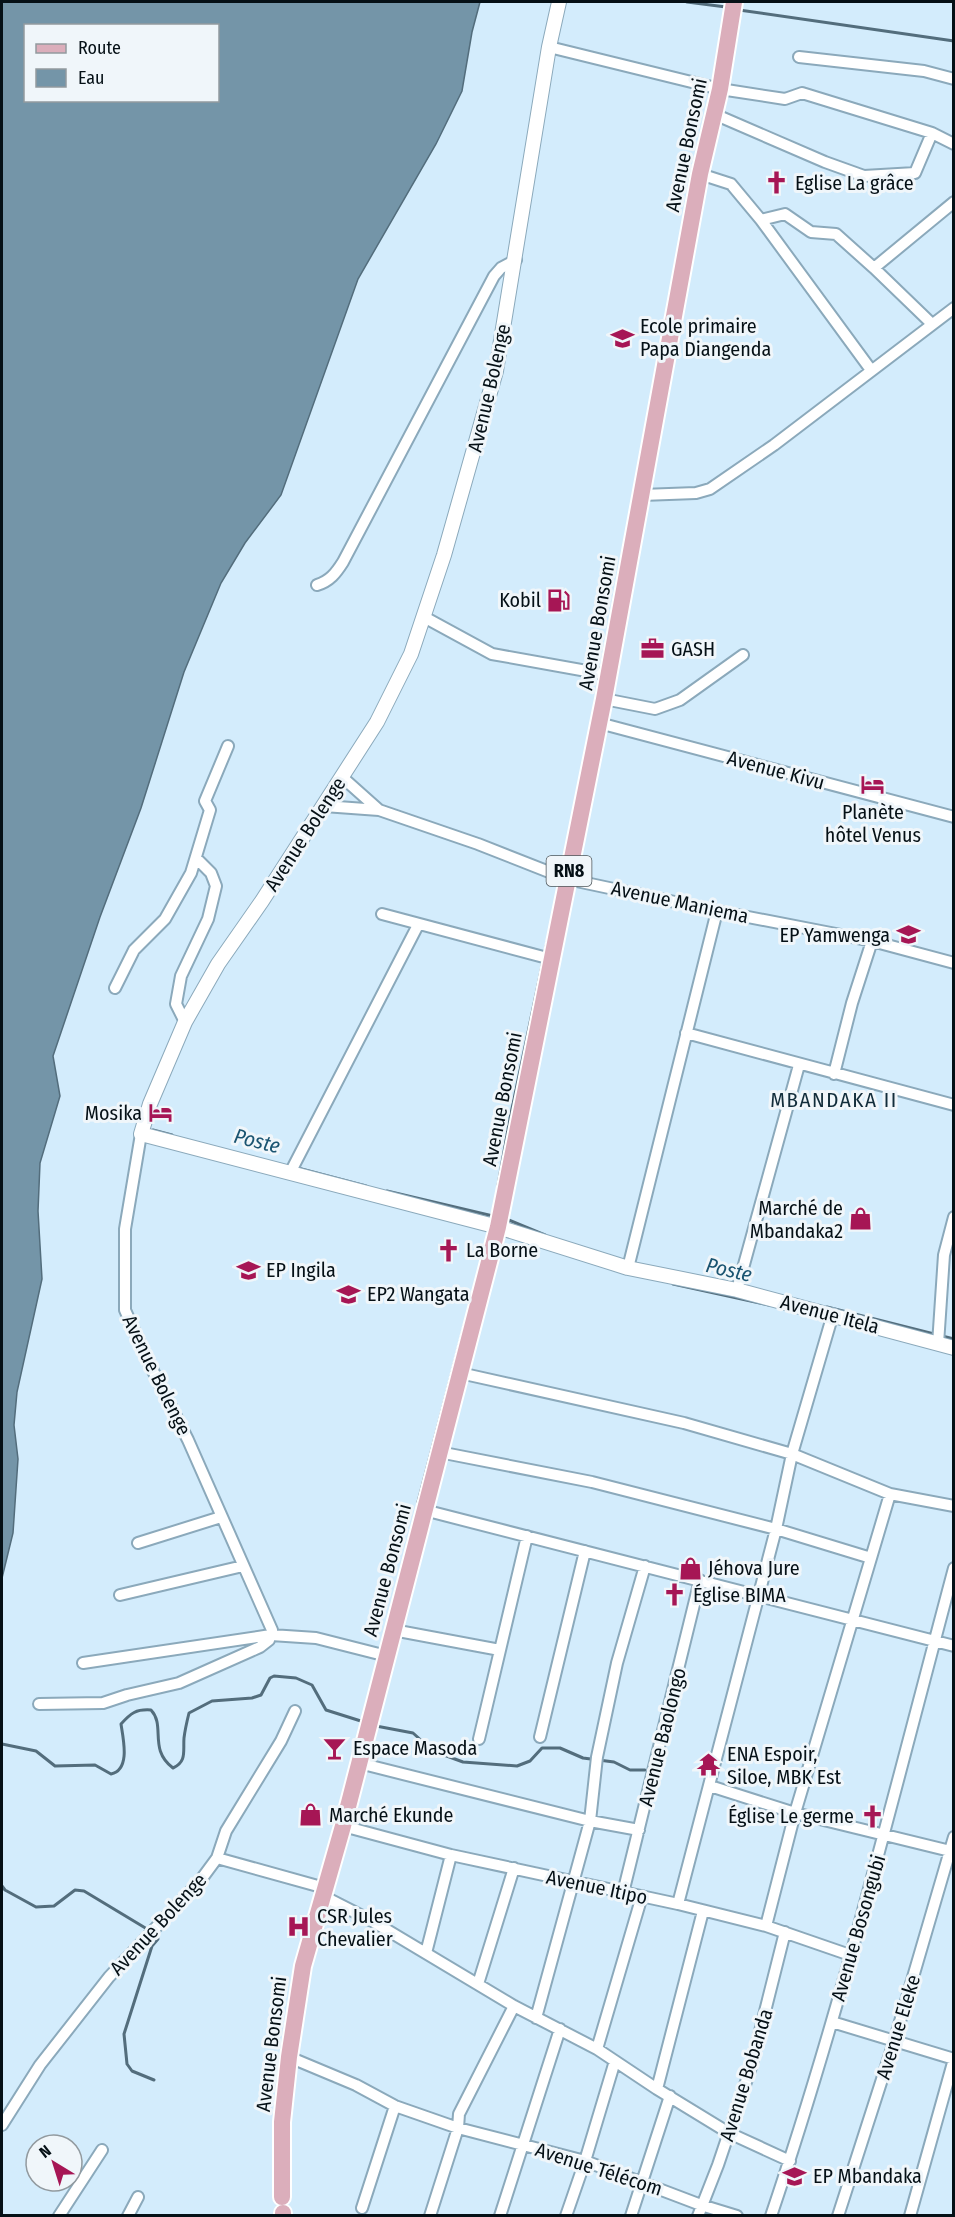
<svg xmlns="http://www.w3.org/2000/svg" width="955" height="2217" viewBox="0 0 955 2217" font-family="'Fira Sans Condensed',sans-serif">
  <rect width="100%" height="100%" fill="#d3ecfc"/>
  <path fill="#7495a8" stroke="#536d7c" stroke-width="1.5" fill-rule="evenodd" d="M2,2h478l-8,30 -10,59 -26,53 -78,135 -77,216 -36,48 -24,40 -37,89 -43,136 -41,109 -47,139 7,40 -20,67 -2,48 4,68 -25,113 -3,33 4,34 -5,74 -11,45zM26,26h192v74h-192z"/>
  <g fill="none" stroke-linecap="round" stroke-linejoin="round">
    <path stroke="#536d7c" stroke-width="3" d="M687,2l39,5
      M739,10l215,31
      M153,1130l19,5
      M294,1167l72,19
      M498,1185l12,-67 37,-176
      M387,1191l106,25
      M504,1218l41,17
      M673,1284l96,21
      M827,1307l127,32
      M418,1502l47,-179
      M376,1726l37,7 20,18 30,11 54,4 13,-5 12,-13h18l23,10 31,4 16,8h15
      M2,1744l34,7 19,15 40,-1 16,9c20,-4 12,-36 10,-50 10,-11 15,-15 30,-14 15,16 -3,39 22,58 14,-6 10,-17 11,-30 1,-8 3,-17 5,-25l23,-12 40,-3 9,-3 9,-17 4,-2 22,2 16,7 14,25 38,12
      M2,1886l3,4 31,17 18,-1 21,-16 9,1 73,44 1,4 -6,7 -28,88 3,30 5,7 22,9"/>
    <defs>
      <path id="minor" d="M549,47l171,42 65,10 17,-6 130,40 22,11
        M799,57l125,14 30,8
        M714,114l111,48 39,14 51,-3 17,-40
        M700,174l31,10 30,36 110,150
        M761,220l24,-6 26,18 25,2 38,34 58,56
        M874,268l80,-66
        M642,495l54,-2 14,-4 64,-44 180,-137
        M317,585c13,-4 19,-12 26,-23l151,-286 7,-8 15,-8
        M424,617l68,37 117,21
        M604,699l51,10 25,-9 63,-45
        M599,723l355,94
        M342,777l37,33
        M324,806l55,4 99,34 89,35 150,32 155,30 82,22
        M382,914l169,45
        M115,988l19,-38 31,-31 26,-46 19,-63 -5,-9 23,-55
        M185,1022l-9,-18 5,-28 27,-57 8,-33 -5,-13 -15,-15
        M686,1033l268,72
        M834,1074l18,-71 20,-62
        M290,1173l128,-248
        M628,1268l89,-357
        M737,1290l62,-225
        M938,1344l6,-89 10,-38
        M460,1373l224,50 108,31 98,40 64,12
        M439,1452l153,30 184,47 95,29 19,-64
        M424,1510l530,136
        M138,1543l83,-26
        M120,1595l123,-29
        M393,1630l107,20
        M83,1663l188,-28 45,3 71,18
        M39,1704l64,-1 24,-8 52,-12 81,-36 9,-7 3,-10 -84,-190 -41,-81 -22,-49v-81l16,-95
        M540,1737l45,-186
        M479,1739l48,-203
        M359,1763l231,58 49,9
        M710,1786l85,27 159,39
        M343,1826l108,29 227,49 88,22 84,29
        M217,1858l108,30
        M623,1893l77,-313
        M323,1896l49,25 142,85 83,43 60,40 72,44 61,28
        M678,1904l98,-375 16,-75 41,-140
        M766,1926l29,-113 76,-255
        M426,1953l25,-98
        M478,1984l36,-116
        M536,2018l54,-197 7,-64 20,-94 28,-97
        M832,2022l122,37 -44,157
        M597,2049l45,-153
        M289,2057l67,28 39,21 63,22 127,33 116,44 36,11
        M657,2089l46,-178
        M2,2125l38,-60 69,-88 91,-96 17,-23 9,-27 55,-90 14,-30
        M362,2208l33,-102
        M59,2216l43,-66
        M128,2216l10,-19
        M430,2216l28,-88 1,-14 55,-108
        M500,2216l60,-187
        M566,2216l19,-55 30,-100
        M631,2216l39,-120
        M698,2216l20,-51 33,-98 34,-135
        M771,2216c72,-213 125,-431 183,-648
        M838,2216l56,-174 60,-205"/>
      <path id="tertiary" d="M559,2l-10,45 -53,324 -52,184 -33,99 -34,68 -115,179 -44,63 -33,58 -35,82 -9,30 357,93 130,41 109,22 217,58"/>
      <path id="primary" d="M282,2197v-75l7,-65 14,-91 40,-140 155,-599 106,-528 96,-525 20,-85 14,-87
        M283,2213v3"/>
    </defs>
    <use href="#minor" stroke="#8ba9bb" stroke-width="14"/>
    <use href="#tertiary" stroke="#8ba9bb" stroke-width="16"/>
    <use href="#primary" stroke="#fff" stroke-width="20"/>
    <use href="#minor" stroke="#fff" stroke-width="10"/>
    <use href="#tertiary" stroke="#fff" stroke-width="14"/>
    <use href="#primary" stroke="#dbaebb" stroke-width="16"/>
  </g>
  <defs>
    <symbol id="church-bare" viewBox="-9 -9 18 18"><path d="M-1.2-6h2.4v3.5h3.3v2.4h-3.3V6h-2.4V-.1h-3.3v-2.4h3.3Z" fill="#a61655" stroke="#f0f6fa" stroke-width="2.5" paint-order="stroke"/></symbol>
    <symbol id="school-bare" viewBox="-9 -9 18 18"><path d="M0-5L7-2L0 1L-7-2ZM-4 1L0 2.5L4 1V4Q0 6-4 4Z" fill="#a61655" stroke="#f0f6fa" stroke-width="2.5" paint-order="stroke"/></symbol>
    <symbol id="fuel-bare" viewBox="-9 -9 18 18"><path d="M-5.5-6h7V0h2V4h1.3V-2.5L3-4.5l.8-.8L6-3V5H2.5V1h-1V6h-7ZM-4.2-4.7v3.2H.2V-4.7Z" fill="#a61655" stroke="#f0f6fa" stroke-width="2.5" paint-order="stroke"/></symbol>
    <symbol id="office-bare" viewBox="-9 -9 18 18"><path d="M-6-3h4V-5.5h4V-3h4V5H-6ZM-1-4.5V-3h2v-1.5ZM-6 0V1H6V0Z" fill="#a61655" stroke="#f0f6fa" stroke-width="2.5" paint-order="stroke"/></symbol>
    <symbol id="hotel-bare" viewBox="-9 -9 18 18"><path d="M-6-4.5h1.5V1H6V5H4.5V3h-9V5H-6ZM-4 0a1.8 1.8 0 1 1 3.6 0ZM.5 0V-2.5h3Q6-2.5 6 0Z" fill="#a61655" stroke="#f0f6fa" stroke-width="2.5" paint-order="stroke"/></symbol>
    <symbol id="shop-bare" viewBox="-9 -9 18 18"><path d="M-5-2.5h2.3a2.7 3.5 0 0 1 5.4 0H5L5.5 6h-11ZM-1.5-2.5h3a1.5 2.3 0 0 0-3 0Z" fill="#a61655" stroke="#f0f6fa" stroke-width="2.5" paint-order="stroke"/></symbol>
    <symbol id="bar-bare" viewBox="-9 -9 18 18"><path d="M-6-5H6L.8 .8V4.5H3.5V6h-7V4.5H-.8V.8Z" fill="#a61655" stroke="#f0f6fa" stroke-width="2.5" paint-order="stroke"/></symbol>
    <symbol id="temple-bare" viewBox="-9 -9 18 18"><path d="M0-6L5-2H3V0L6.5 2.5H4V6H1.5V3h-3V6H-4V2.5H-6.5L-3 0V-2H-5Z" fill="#a61655" stroke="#f0f6fa" stroke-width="2.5" paint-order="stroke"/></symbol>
    <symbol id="hospital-bare" viewBox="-9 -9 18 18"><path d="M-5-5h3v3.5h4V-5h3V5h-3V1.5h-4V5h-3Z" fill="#a61655" stroke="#f0f6fa" stroke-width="2.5" paint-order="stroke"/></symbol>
  </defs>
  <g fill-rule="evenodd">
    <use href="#church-bare" x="760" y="166" width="33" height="33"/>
    <use href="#school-bare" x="606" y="322" width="33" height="33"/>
    <use href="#fuel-bare" x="542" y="584" width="33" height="33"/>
    <use href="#office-bare" x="636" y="632" width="33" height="33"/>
    <use href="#hotel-bare" x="856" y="768" width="33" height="33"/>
    <use href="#school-bare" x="892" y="918" width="33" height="33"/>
    <use href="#hotel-bare" x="144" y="1096" width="33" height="33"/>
    <use href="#shop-bare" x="844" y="1202" width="33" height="33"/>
    <use href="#church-bare" x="432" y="1234" width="33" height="33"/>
    <use href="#school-bare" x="232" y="1254" width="33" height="33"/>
    <use href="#school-bare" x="332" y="1278" width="33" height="33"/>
    <use href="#shop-bare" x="674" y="1552" width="33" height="33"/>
    <use href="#church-bare" x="658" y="1578" width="33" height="33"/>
    <use href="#bar-bare" x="318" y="1732" width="33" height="33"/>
    <use href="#temple-bare" x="692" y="1748" width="33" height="33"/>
    <use href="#shop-bare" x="294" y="1798" width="33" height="33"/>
    <use href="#church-bare" x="856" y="1800" width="33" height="33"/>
    <use href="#hospital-bare" x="282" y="1910" width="33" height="33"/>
    <use href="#school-bare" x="778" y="2160" width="33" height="33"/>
  </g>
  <g text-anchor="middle" stroke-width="6" stroke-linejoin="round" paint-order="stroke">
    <rect fill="#f0f6fa" stroke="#4c555a" stroke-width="1.5" x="546.5" y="856" width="45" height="30" rx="4.5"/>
    <g font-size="18" font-weight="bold" fill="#051016">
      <text x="569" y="877">RN8</text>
    </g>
    <g font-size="20" fill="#051016" stroke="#f0f6fa">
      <text transform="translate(686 145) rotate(-78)" y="7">Avenue Bonsomi</text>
      <text transform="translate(489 388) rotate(-77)" y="7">Avenue Bolenge</text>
      <text transform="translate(597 623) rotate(-80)" y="7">Avenue Bonsomi</text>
      <text transform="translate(776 770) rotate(15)" y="7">Avenue Kivu</text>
      <text transform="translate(305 834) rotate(-57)" y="7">Avenue Bolenge</text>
      <text transform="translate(680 902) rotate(12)" y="7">Avenue Maniema</text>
      <text transform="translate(502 1099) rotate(-79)" y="7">Avenue Bonsomi</text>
      <text transform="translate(830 1314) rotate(15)" y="7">Avenue Itela</text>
      <text transform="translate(157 1375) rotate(64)" y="7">Avenue Bolenge</text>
      <text transform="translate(387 1570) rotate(-75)" y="7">Avenue Bonsomi</text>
      <text transform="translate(662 1737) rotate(-76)" y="7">Avenue Baolongo</text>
      <text transform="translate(597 1887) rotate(12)" y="7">Avenue Itipo</text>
      <text transform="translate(158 1924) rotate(-47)" y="7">Avenue Bolenge</text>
      <text transform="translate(858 1928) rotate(-74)" y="7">Avenue Bosongubi</text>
      <text transform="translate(898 2027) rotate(-73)" y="7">Avenue Eleke</text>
      <text transform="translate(271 2044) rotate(-83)" y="7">Avenue Bonsomi</text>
      <text transform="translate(746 2075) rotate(-73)" y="7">Avenue Bobanda</text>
      <text transform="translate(599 2169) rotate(18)" y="7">Avenue Télécom</text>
    </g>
    <g font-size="20" fill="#051016" stroke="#f0f6fa" text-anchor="start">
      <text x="795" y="190">Eglise La grâce</text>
      <text x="640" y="333">Ecole primaire<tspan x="640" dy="23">Papa Diangenda</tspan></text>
      <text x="541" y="607" text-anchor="end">Kobil</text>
      <text x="671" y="656">GASH</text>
      <text x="873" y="819" text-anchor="middle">Planète<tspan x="873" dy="23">hôtel Venus</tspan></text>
      <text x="890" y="942" text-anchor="end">EP Yamwenga</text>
      <text x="142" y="1120" text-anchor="end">Mosika</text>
      <text x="843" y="1215" text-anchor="end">Marché de<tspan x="843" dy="23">Mbandaka2</tspan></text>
      <text x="466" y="1257">La Borne</text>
      <text x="266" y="1277">EP Ingila</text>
      <text x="367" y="1301">EP2 Wangata</text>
      <text x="708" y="1575">Jéhova Jure</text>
      <text x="693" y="1602">Église BIMA</text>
      <text x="353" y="1755">Espace Masoda</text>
      <text x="727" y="1761">ENA Espoir,<tspan x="727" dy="23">Siloe, MBK Est</tspan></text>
      <text x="329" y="1822">Marché Ekunde</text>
      <text x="854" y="1823" text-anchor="end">Église Le germe</text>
      <text x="317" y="1923">CSR Jules<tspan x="317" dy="23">Chevalier</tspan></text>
      <text x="813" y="2183">EP Mbandaka</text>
    </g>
    <g font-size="21" letter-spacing="1.5" fill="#122d3b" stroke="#f0f6fa">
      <text x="834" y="1107">MBANDAKA II</text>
    </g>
    <g font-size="21" font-style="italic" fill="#1a5471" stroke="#f0f6fa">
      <text transform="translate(257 1141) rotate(14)" y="7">Poste</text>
      <text transform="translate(729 1270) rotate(13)" y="7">Poste</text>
    </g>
  </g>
  <rect width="955" height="2217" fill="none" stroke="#051016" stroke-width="6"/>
  <rect x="24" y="24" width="195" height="78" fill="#f0f6fa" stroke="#929a9f" stroke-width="1.5"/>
  <rect x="36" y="44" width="30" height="9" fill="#dbaebb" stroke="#929a9f" stroke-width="1.5"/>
  <text x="78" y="54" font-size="18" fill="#051016">Route</text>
  <rect x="36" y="69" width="30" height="18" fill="#7495a8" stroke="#929a9f" stroke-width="1.5"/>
  <text x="78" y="84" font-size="18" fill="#051016">Eau</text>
  <g transform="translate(54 2163) rotate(322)"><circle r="28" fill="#f0f6fa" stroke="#929a9f" stroke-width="1.5"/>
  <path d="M0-4.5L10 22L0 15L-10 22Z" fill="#a61655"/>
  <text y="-9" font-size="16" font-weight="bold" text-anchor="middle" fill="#051016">N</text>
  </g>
</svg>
